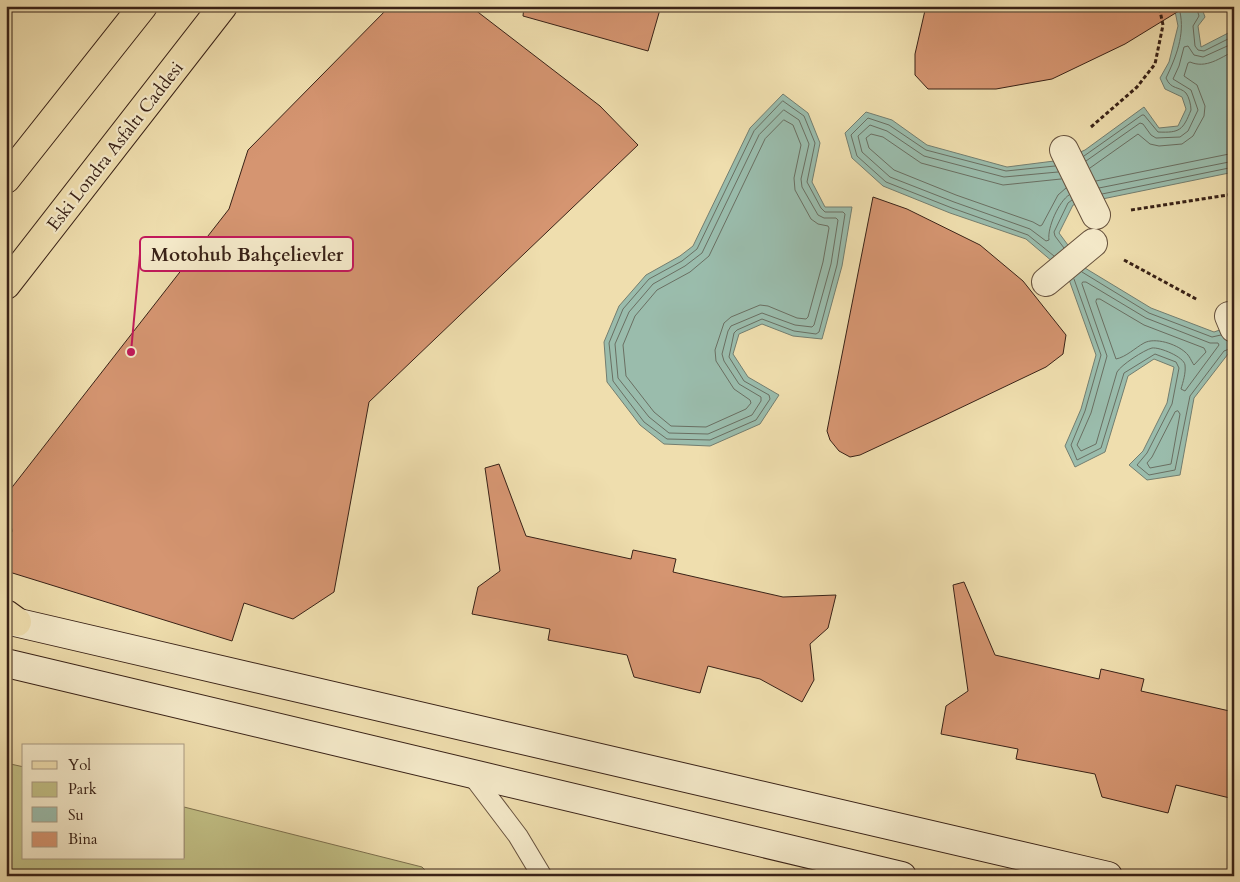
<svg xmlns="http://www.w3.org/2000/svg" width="1240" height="882" viewBox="0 0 1240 882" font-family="Cardo,serif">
  <rect width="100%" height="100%" fill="#efdeae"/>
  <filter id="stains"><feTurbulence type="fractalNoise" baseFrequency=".004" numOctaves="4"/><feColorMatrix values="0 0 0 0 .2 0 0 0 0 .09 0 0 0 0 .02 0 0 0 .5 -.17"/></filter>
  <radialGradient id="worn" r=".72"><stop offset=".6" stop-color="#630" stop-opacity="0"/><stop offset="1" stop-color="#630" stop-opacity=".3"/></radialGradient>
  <path fill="#c1bf85" stroke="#7d704e" d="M6,763l18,4v91h160v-51l238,60 9,9h-425z"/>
  <path fill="#9abcac" stroke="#737e70" d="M1174,6h27l4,11 -7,9 3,21 33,-17v142l-161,33 -14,28 26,35 66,40 63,24 20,-7v26l-6,3 -34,44 -14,77 -33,5 -18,-15 14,-14 24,-48 7,-36 -20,-8 -26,17 -23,76 -30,15 -10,-21 16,-37 15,-54 -29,-81 -41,-35 -76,-26 -67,-27 -31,-28 -7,-25 21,-21 26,8 35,25 80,22 55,-7 23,-10 59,-43 15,21 19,-2 8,-17 -4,-12 -17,-8 -5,-11 9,-16 9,-36z
    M783,94l25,19 12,30 -8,39 13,25h27l-10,59 -20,73 -29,-3 -31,-12 -23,10 -6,20 15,23 31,18 -19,29 -50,22 -46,-2 -24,-19 -33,-43 -3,-40 15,-36 27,-31 34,-19 13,-10 57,-118z"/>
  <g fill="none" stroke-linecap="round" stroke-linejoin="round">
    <path stroke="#6a6f62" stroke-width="1" d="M1196,6l3,10 -6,10 2,20 3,4 6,1 30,-15
      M783,101l21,15 11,27 -8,39 14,26 4,4h18l2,2 -8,51 -18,67 -3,2 -22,-3 -32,-12 -25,11 -3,3 -5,24 15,24 25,14 1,4 -14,21 -46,20 -43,-1 -23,-17 -31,-41 -4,-38 14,-34 26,-30 33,-18 15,-12 57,-118z
      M784,110l15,10 10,24 -8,35 1,8 16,28 6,3h12l2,2 -7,44 -17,61 -2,2 -17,-2 -33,-12 -31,13 -3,5 -6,23 2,7 15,23 22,13v4l-9,14 -44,19 -39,-1 -20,-16 -31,-39 -3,-34 14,-32 24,-28 32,-18 17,-13 57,-118z
      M784,120l9,5 8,20 -7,33 1,12 16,29 7,5 10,2 1,2 -6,34 -15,55 -2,2 -9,-1 -29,-12 -8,-1 -29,12 -7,6 -9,27 1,11 18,28 16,11 1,3 -5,6 -40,18 -35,-1 -17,-14 -28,-36 -3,-31 12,-29 22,-26 33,-18 19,-16 56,-117z
      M1084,156l58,-41h2l14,17c22,1 25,-2 33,-22 0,-5 -2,-13 -5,-17 -7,-7 -15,-3 -20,-15 10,-21 19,-43 14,-66
      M1086,161l54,-38 3,1 8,11 5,3 24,-1 8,-6 10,-21 -7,-20 -18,-11 6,-13 5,-19 4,-1 6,9 9,2 31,-14
      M1090,168l48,-34 12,10 9,2 23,-2 11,-8 11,-20 1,-10 -8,-21 -13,-9 4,-13 2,-1c16,7 30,-4 44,-11
      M1058,172l-54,5 -80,-21 -37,-25 -17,-6 -12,11 4,16 28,25 64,25 76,27 16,12 3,-1c-2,-12 10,-39 20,-45
      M1061,179l-58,6 -82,-22 -38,-26 -12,-3 -5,4 3,10 25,22 62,25 77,27 7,4 2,-1 16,-30 8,-7
      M1096,181l138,-28
      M1099,188l135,-27
      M1102,194l132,-27
      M1064,248l-9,-12 -1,-4 14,-29 4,-3
      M1054,256l-26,-21 -76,-27 -66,-26 -29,-26 -6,-21 17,-17 21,7 37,25 80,21 49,-5
      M1082,272l67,41 63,24 9,-2
      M1074,279l27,76 -16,56 -14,34 6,15 24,-12 23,-75 31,-19 21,8 3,6 -7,36 -25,49 -10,12 12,10 26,-5 15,-74 34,-45 10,-4
      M1083,282h3l60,36 64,25h8l1,2 -34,46 -4,-2c2,-7 5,-16 4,-24 -1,-8 -25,-18 -33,-17 -8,2 -31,17 -35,24l-21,72 -15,7 -4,-6 14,-32 16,-57 -25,-72z
      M1097,299h3l44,26 60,23 2,4 -12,13c-3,-4 -4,-9 -9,-13 -9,-8 -30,-15 -41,-9 -9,5 -18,14 -28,16l-20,-57z
      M1178,411l2,3 -9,50 -21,4 -3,-5 5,-6 23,-45z"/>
  </g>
  <path fill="#d59571" stroke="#392217" d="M390,6h80l130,100 38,39 -269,257 -35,190 -41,27 -49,-16 -12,38 -226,-70v-20l6,-20 -6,-36 223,-286 19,-59z
    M524,6h137l-13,45 -125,-35z
    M926,6h261l-62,38 -73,35 -56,10h-68l-13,-14v-21z
    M873,197l34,12 73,36 43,36 43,54 -3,19 -17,13 -111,53 -75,35 -10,2 -11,-6 -9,-11 -3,-9z
    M499,464l27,72 105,23 2,-9 43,9 -3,13 110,25 53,-2 -8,33 -18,16 4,36 -12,22 -42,-23 -52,-13 -8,27 -66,-16 -7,-22 -79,-15 2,-11 -78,-15 6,-27 22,-16 -15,-103z
    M964,582l31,73 104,24 2,-10 43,10 -3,12 93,21v87l-58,-14 -8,28 -66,-16 -7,-23 -79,-15 2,-10 -77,-15 5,-28 22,-15 -15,-106z"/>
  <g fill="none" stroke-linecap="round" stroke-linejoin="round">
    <defs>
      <path id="lane" d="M471,774l47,62 24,40"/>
      <path id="street" d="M1064,150l32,65
        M1046,282l47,-39
        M1229,316l5,12"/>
      <path id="secondary" d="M6,620l1102,256
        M6,663l896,213"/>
      <path id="primary" d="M6,179l137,-173
        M6,285l217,-279
        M6,614l11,8"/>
    </defs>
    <use href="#lane" stroke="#66513d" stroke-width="21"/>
    <use href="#street" stroke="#66513d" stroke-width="30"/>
    <use href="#secondary" stroke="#392217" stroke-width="30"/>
    <use href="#primary" stroke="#392217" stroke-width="30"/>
    <path stroke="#392217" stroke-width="3" stroke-dasharray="4 2.5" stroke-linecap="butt" d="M1091,127l46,-40 18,-23 8,-39 -4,-19
      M1131,210l103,-16
      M1124,260l74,40"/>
    <use href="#lane" stroke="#f5eaca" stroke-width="19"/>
    <use href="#street" stroke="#f5eaca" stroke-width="28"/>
    <use href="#secondary" stroke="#f5eaca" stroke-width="28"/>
    <use href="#primary" stroke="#efdeae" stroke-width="28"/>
  </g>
  <g text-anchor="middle" stroke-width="4.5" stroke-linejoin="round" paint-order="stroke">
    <g font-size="18" fill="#392217" stroke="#f5eaca">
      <text transform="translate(115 146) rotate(-52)" y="6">Eski Londra Asfaltı Caddesi</text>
    </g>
  </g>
  <path fill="none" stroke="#c2185b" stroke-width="2" d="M131 352L140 254"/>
  <circle fill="#c2185b" stroke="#f5eaca" stroke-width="2" cx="131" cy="352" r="5"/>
  <rect fill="#f5eaca" stroke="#c2185b" stroke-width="2" x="140" y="237" width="213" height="34" rx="5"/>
  <g font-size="19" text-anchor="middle" font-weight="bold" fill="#392217">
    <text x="247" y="261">Motohub Bahçelievler</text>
  </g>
  <rect width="1240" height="882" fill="none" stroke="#efdeae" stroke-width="25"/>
  <rect x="8" y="8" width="1225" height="867" fill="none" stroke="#392217" stroke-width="2.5"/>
  <rect x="12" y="12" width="1215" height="857" fill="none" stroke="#392217"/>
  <rect x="22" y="744" width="162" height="115" fill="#f5eaca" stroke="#aa9a82"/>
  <rect x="32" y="761" width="25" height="8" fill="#efdeae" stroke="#aa9a82"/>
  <text x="68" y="770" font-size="15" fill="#392217">Yol</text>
  <rect x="32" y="782" width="25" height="15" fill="#c1bf85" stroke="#aa9a82"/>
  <text x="68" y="794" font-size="15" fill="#392217">Park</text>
  <rect x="32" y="807" width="25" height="15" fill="#9abcac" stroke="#aa9a82"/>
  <text x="68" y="820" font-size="15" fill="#392217">Su</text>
  <rect x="32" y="832" width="25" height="15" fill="#d59571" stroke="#aa9a82"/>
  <text x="68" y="844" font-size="15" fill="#392217">Bina</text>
  <rect width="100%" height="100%" filter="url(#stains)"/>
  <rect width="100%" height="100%" fill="url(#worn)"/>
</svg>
